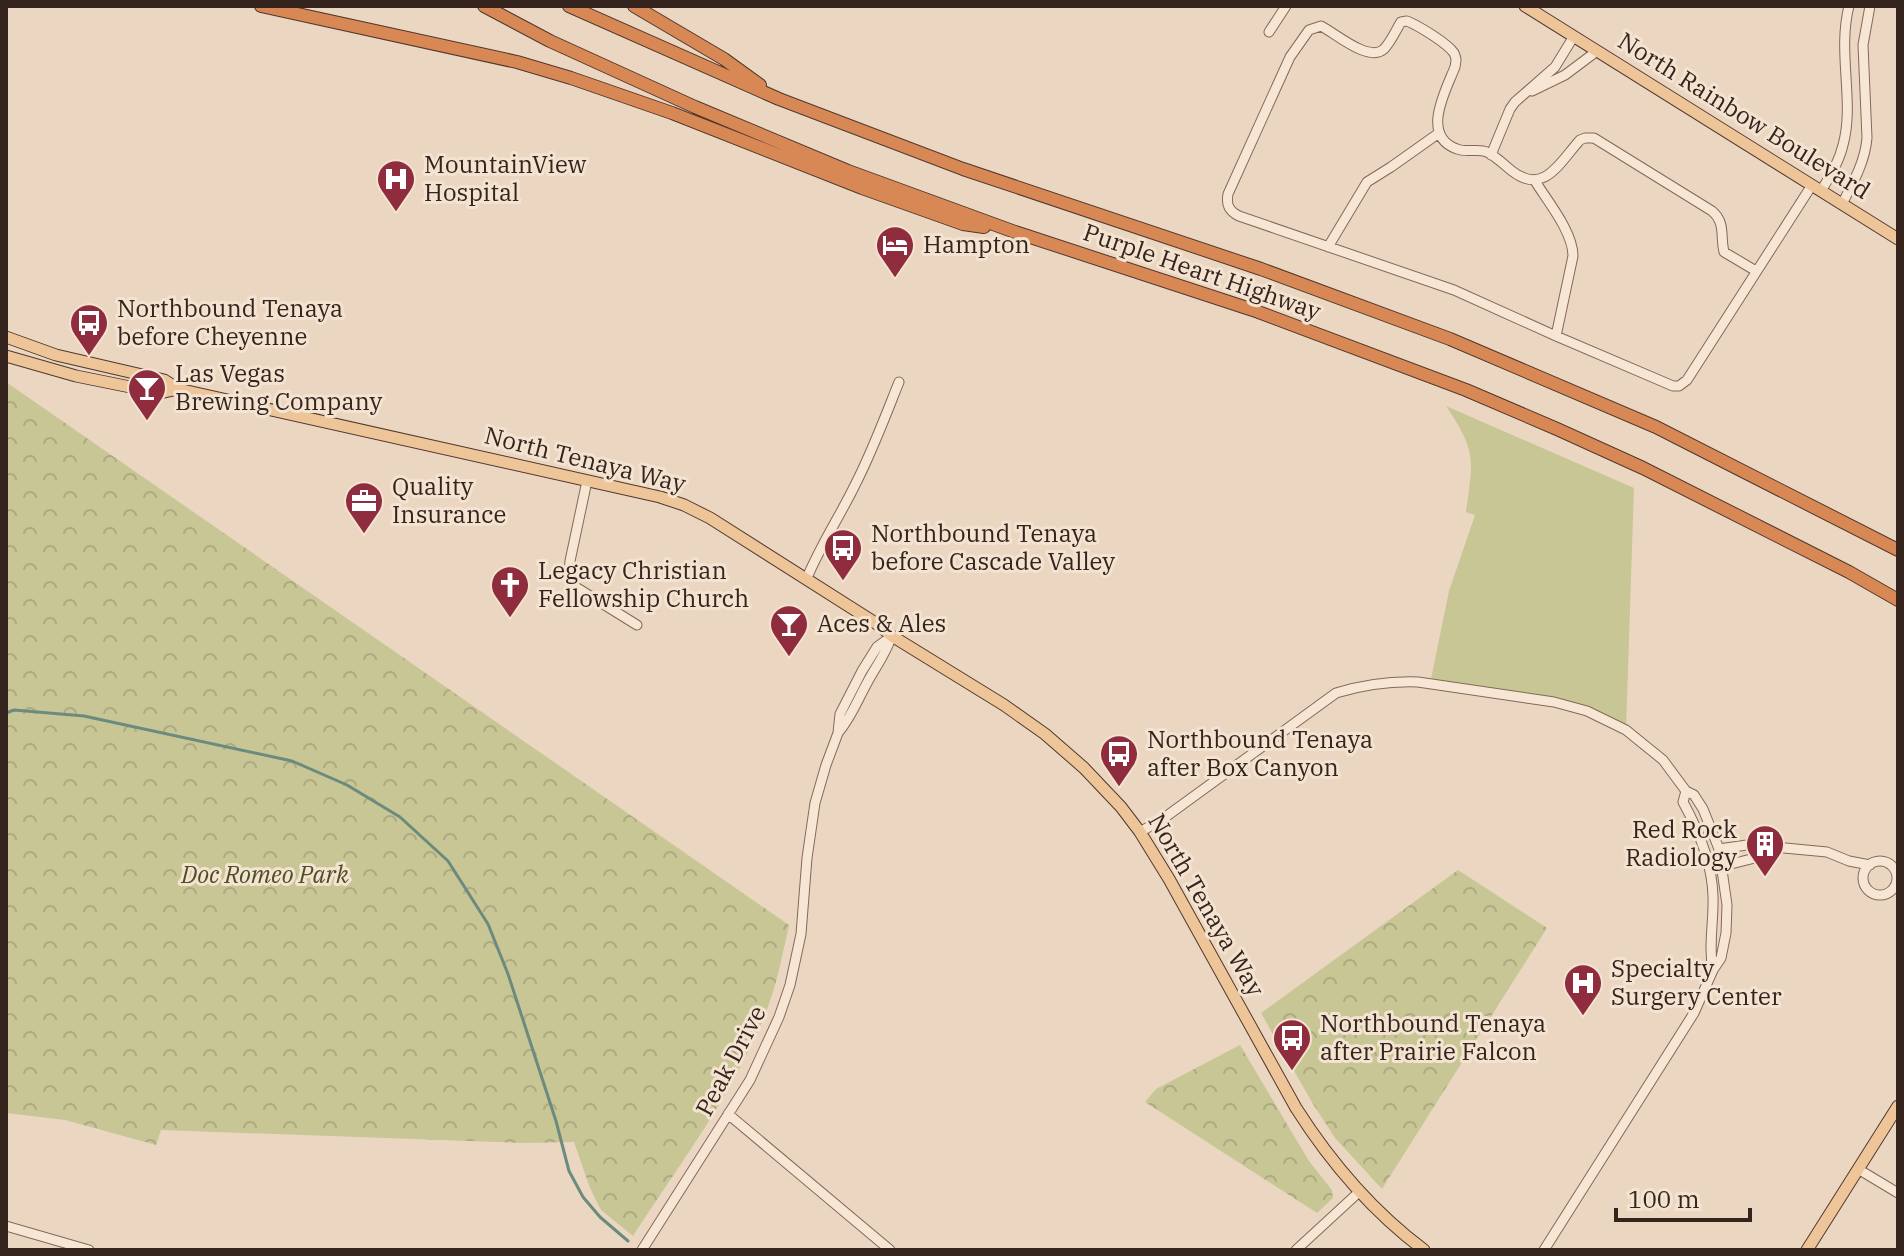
<svg xmlns="http://www.w3.org/2000/svg" width="1904" height="1256" viewBox="0 0 1904 1256" font-family="'IBM Plex Serif',serif">
  <defs>
    <pattern id="forest-crowns" width="20" height="18" patternUnits="userSpaceOnUse" patternTransform="scale(2)"><rect width="20" height="18" fill="#c8c695"/><path d="M2 6a3 3 0 1 1 6 0M12 15a3 3 0 1 1 6 0" fill="none" stroke="#acaa80"/></pattern>
  </defs>
  <rect width="100%" height="100%" fill="#ebd7c1"/>
  <path fill="#c8c695" d="M1446,406l188,82 -8,242 -39,-19 -157,-27 19,-93 26,-76 -9,-3c7,-53 11,-60 -20,-106z"/>
  <path fill="url(#forest-crowns)" d="M6,382l783,543c-7,32 -13,64 -26,95 -32,76 -85,147 -130,216l-32,-26 -11,-22 -16,-46 -50,1 -363,-13 -5,15 -91,-25 -59,-7z
    M1458,870l89,58 -165,261 -47,-51 -22,-34 -52,-91z
    M1240,1045l69,116 23,29 1,8 -16,15 -172,-111 11,-13z"/>
  <g fill="none" stroke-linecap="round" stroke-linejoin="round">
    <path stroke="#6b8b7e" stroke-width="3" d="M6,713l8,-3 70,6 208,45 55,24 53,32 48,44 40,63 20,50 48,147 13,50 14,26 17,20 28,24"/>
    <defs>
      <path id="minor" d="M1269,32l17,-26
        M1532,91l33,-16 32,-24
        M1491,155l19,-46 5,-7 40,-35 19,-31
        M1535,181c13,21 38,51 38,75l-17,80
        M1821,191c9,-15 18,-29 22,-46 12,-43 -6,-92 6,-139
        M1842,204c11,-21 23,-42 25,-66l-4,-93 7,-39
        M1328,247l39,-65 24,-15 48,-34
        M1756,271l-32,-19c-4,-16 2,-29 -12,-41l-118,-73h-9l-5,2c-20,22 -36,56 -68,31 -8,-6 -15,-14 -25,-19 -9,-4 -20,1 -30,-3 -37,-13 -11,-59 -2,-82 1,-7 2,-7 -1,-14 -7,-10 -35,-27 -47,-32l-6,1c-5,8 -10,20 -17,27 -15,14 -49,-16 -63,-23l-12,4 -19,27 -62,137c-2,11 1,17 11,22l215,74 102,46 117,50h6l8,-6 125,-195
        M587,481l-17,80 -1,15 5,10 63,39
        M807,578c13,-32 33,-62 48,-93 17,-33 30,-68 44,-103
        M838,733c14,-17 19,-32 29,-50 8,-15 18,-28 24,-45
        M1686,791l-3,11c16,29 29,60 30,94 1,25 -5,50 0,74
        M1140,832l24,-14 172,-125c27,-8 54,-12 82,-11l136,20 33,9 39,19 37,30 23,31 8,4 9,14 16,40 8,56 -1,28 -5,25 -8,12 -19,43 -150,237
        M1719,849l42,-6 13,4 53,5 22,9 21,4
        M1863 878a17 17 0 1 1 34 0a17 17 0 1 1-34 0Z
        M1723,866l44,-11 7,-8
        M728,1114l162,136
        M1858,1169l40,24
        M6,1226l83,24
        M642,1250l108,-170 29,-63 11,-32 11,-51 6,-76 8,-55 11,-38 12,-32 2,-19 22,-43 15,-24 15,-11
        M1296,1250l63,-58"/>
      <path id="major" d="M1525,6l373,233
        M6,337l50,18 108,25 14,9 482,108 24,8 26,13 167,106 15,12 112,69 41,29 39,34 37,39 19,25 29,47 127,229c35,55 76,103 128,142
        M6,356l70,20 84,17 18,-4
        M1807,1250l91,-144"/>
      <path id="highway" d="M261,6l256,56 54,16 101,35 190,75 101,36 21,3
        M484,6l66,35 145,66 153,64 167,61 238,78 213,80 91,39 86,39 206,104 49,28
        M569,6l210,93 184,70 298,100 189,70 206,88 242,123
        M634,6l90,53 36,26"/>
    </defs>
    <use href="#minor" stroke="#836959" stroke-width="11"/>
    <use href="#major" stroke="#51382e" stroke-width="13"/>
    <use href="#highway" stroke="#51382e" stroke-width="14"/>
    <use href="#minor" stroke="#f7e6d3" stroke-width="9"/>
    <use href="#major" stroke="#edc599" stroke-width="11"/>
    <use href="#highway" stroke="#d78855" stroke-width="12"/>
  </g>
  <defs>
    <symbol id="hospital-pin" viewBox="-11 -11 22 30"><path d="M0 17L-7.5 6A9.5 9.5 0 1 1 7.5 6Z" fill="#8f2d3e" stroke="#f3e3d0"/><path d="M-5-5h3v3.5h4V-5h3V5h-3V1.5h-4V5h-3Z" fill="#fff"/></symbol>
    <symbol id="hotel-pin" viewBox="-11 -11 22 30"><path d="M0 17L-7.5 6A9.5 9.5 0 1 1 7.5 6Z" fill="#8f2d3e" stroke="#f3e3d0"/><path d="M-6-4.5h1.5V1H6V5H4.5V3h-9V5H-6ZM-4 0a1.8 1.8 0 1 1 3.6 0ZM.5 0V-2.5h3Q6-2.5 6 0Z" fill="#fff"/></symbol>
    <symbol id="bus-pin" viewBox="-11 -11 22 30"><path d="M0 17L-7.5 6A9.5 9.5 0 1 1 7.5 6Z" fill="#8f2d3e" stroke="#f3e3d0"/><path d="M-5-6H5V4H4V6H2V4H-2V6H-4V4H-5ZM-3.5-4V0h7V-4ZM-3.5 1.2v1.5H-2V1.2ZM2 1.2v1.5H3.5V1.2Z" fill="#fff"/></symbol>
    <symbol id="bar-pin" viewBox="-11 -11 22 30"><path d="M0 17L-7.5 6A9.5 9.5 0 1 1 7.5 6Z" fill="#8f2d3e" stroke="#f3e3d0"/><path d="M-6-5H6L.8 .8V4.5H3.5V6h-7V4.5H-.8V.8Z" fill="#fff"/></symbol>
    <symbol id="office-pin" viewBox="-11 -11 22 30"><path d="M0 17L-7.5 6A9.5 9.5 0 1 1 7.5 6Z" fill="#8f2d3e" stroke="#f3e3d0"/><path d="M-6-3h4V-5.5h4V-3h4V5H-6ZM-1-4.5V-3h2v-1.5ZM-6 0V1H6V0Z" fill="#fff"/></symbol>
    <symbol id="church-pin" viewBox="-11 -11 22 30"><path d="M0 17L-7.5 6A9.5 9.5 0 1 1 7.5 6Z" fill="#8f2d3e" stroke="#f3e3d0"/><path d="M-1.2-6h2.4v3.5h3.3v2.4h-3.3V6h-2.4V-.1h-3.3v-2.4h3.3Z" fill="#fff"/></symbol>
    <symbol id="building-pin" viewBox="-11 -11 22 30"><path d="M0 17L-7.5 6A9.5 9.5 0 1 1 7.5 6Z" fill="#8f2d3e" stroke="#f3e3d0"/><path d="M-4-6H4V6H1V3H-1V6H-4ZM-2.5-4.3h1.7v1.8h-1.7ZM.8-4.3h1.7v1.8H.8ZM-2.5-1h1.7V.8h-1.7ZM.8-1h1.7V.8H.8Z" fill="#fff"/></symbol>
  </defs>
  <g fill-rule="evenodd">
    <use href="#hospital-pin" x="374" y="157" width="44" height="60"/>
    <use href="#hotel-pin" x="873" y="223" width="44" height="60"/>
    <use href="#bus-pin" x="67" y="301" width="44" height="60"/>
    <use href="#bar-pin" x="125" y="366" width="44" height="60"/>
    <use href="#office-pin" x="342" y="479" width="44" height="60"/>
    <use href="#bus-pin" x="821" y="526" width="44" height="60"/>
    <use href="#church-pin" x="488" y="563" width="44" height="60"/>
    <use href="#bar-pin" x="767" y="602" width="44" height="60"/>
    <use href="#bus-pin" x="1097" y="732" width="44" height="60"/>
    <use href="#building-pin" x="1743" y="822" width="44" height="60"/>
    <use href="#hospital-pin" x="1561" y="961" width="44" height="60"/>
    <use href="#bus-pin" x="1270" y="1016" width="44" height="60"/>
  </g>
  <g text-anchor="middle" stroke-width="6" stroke-linejoin="round" paint-order="stroke">
    <g font-size="24" fill="#34241d" stroke="#f3e3d0">
      <text transform="translate(1744 116) rotate(32)" y="8">North Rainbow Boulevard</text>
      <text transform="translate(1202 272) rotate(19)" y="8">Purple Heart Highway</text>
      <text transform="translate(585 460) rotate(14)" y="8">North Tenaya Way</text>
      <text transform="translate(1206 905) rotate(60)" y="8">North Tenaya Way</text>
      <text transform="translate(731 1061) rotate(-62)" y="8">Peak Drive</text>
    </g>
    <g font-size="24" fill="#34241d" stroke="#f3e3d0" text-anchor="start">
      <text x="424" y="173">MountainView<tspan x="424" dy="28">Hospital</tspan></text>
      <text x="923" y="253">Hampton</text>
      <text x="117" y="317">Northbound Tenaya<tspan x="117" dy="28">before Cheyenne</tspan></text>
      <text x="175" y="382">Las Vegas<tspan x="175" dy="28">Brewing Company</tspan></text>
      <text x="392" y="495">Quality<tspan x="392" dy="28">Insurance</tspan></text>
      <text x="871" y="542">Northbound Tenaya<tspan x="871" dy="28">before Cascade Valley</tspan></text>
      <text x="538" y="579">Legacy Christian<tspan x="538" dy="28">Fellowship Church</tspan></text>
      <text x="817" y="632">Aces &amp; Ales</text>
      <text x="1147" y="748">Northbound Tenaya<tspan x="1147" dy="28">after Box Canyon</tspan></text>
      <text x="1737" y="838" text-anchor="end">Red Rock<tspan x="1737" dy="28">Radiology</tspan></text>
      <text x="1611" y="977">Specialty<tspan x="1611" dy="28">Surgery Center</tspan></text>
      <text x="1320" y="1032">Northbound Tenaya<tspan x="1320" dy="28">after Prairie Falcon</tspan></text>
    </g>
    <g font-size="24" font-style="italic" fill="#4b4f25" stroke="#f3e3d0">
      <text x="265" y="883">Doc Romeo Park</text>
    </g>
  </g>
  <rect width="1904" height="1256" fill="none" stroke="#34241d" stroke-width="16"/>
  <path d="M1616 1208v12h134v-12" fill="none" stroke="#34241d" stroke-width="4"/>
  <text x="1628" y="1208" font-size="24" fill="#34241d" stroke="#f3e3d0" stroke-width="6" paint-order="stroke">100 m</text>
</svg>
